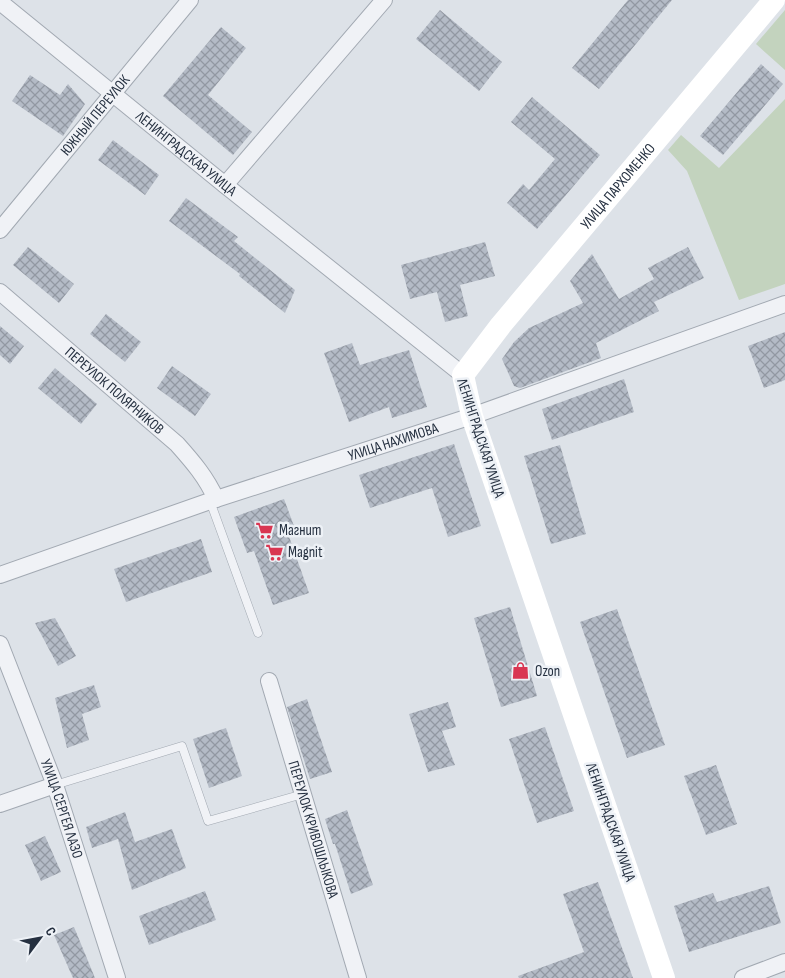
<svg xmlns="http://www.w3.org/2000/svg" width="785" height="978" viewBox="0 0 785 978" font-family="'Sofia Sans Condensed',sans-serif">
  <defs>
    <pattern id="building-cross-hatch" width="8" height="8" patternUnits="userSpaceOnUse" patternTransform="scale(1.25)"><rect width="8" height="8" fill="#b4bbc6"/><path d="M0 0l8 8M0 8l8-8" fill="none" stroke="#9298a2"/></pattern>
  </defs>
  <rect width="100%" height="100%" fill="#dde2e8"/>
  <path fill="#c3d3be" d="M785,10v60l-29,-26z
    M785,99v185l-46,16 -52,-129 -19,-21 13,-15 38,33z"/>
  <path fill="url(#building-cross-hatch)" d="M628,0h44l-73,89 -27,-21z
    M440,10l62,52 -23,29 -63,-52z
    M221,27l25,21 -38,47 44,37 -19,23 -70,-59z
    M761,64l22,20 -60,71 -23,-19z
    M30,75l30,20 8,-11 17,20 -22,32 -51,-35z
    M532,97l68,58 -63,74 -30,-26 16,-19 6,6 26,-31 -44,-37z
    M113,140l46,35 -14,20 -47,-35z
    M186,198l52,39 -4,4 61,49 -10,23 -46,-37 1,-2 -71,-53z
    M485,242l10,34 -35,9 8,31 -23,6 -8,-30 -27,7 -9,-34z
    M28,247l46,37 -15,19 -46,-38z
    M688,247l16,31 -50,24 5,9 -63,32 5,15 -81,30 -6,-2 -12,-27 12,-17 15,-14 54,-25 -13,-22 22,-27 27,45 35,-20 -6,-11z
    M106,314l35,28 -16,20 -35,-28z
    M0,326l24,20 -14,18 -10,-9z
    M785,332v48l-21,8 -16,-42z
    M352,343l8,22 49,-15 18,57 -35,11 -3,-11 -40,15 -25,-69z
    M172,366l39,28 -16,22 -38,-28z
    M55,368l42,36 -16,20 -43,-36z
    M624,379l10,33 -82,28 -10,-31z
    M454,444l27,82 -33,11 -16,-49 -62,20 -11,-33z
    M560,445l26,89 -35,10 -27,-88z
    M284,499l10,27 -8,2 23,65 -36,12 -19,-54 -7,2 -13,-36z
    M201,539l11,33 -86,30 -12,-33z
    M510,607l27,89 -36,11 -27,-89z
    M617,609l48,136 -38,13 -47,-136z
    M55,618l21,38 -18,10 -23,-43z
    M94,685l7,22 -19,7 7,26 -22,8 -12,-50z
    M307,699l25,73 -22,7 -23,-72z
    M448,702l8,25 -14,4 13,34 -27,7 -19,-58z
    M545,727l29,84 -37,12 -28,-84z
    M226,728l16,48 -33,12 -16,-49z
    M716,765l21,59 -31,11 -22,-59z
    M347,810l26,75 -22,9 -16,-50h-2l-8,-25z
    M125,812l10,30 37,-13 14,39 -54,22 -14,-51 -26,9 -6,-21z
    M45,836l16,36 -20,9 -16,-36z
    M598,882l35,96h-114l-1,-2 66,-24 -21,-58z
    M769,886l12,37 -92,29 -15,-46 39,-13 4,9z
    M205,891l11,29 -67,25 -10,-29z
    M74,927l21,51h-22l-19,-43z"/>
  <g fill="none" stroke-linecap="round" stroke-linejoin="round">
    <defs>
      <path id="lane" d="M210,501l48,132
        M55,785l127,-39 26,75 95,-27"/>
      <g id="street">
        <path id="s1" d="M0,2l225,183 238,190"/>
        <path d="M225,185l159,-185"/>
        <path id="s2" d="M0,230l190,-230"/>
        <path id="s3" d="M0,292l177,152c16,18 29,33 39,55"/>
        <path id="s4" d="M0,575l210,-74 262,-85 313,-112"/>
        <path id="s5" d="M0,644l55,141 62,193"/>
        <path id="s6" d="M269,681l89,297"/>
        <path d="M0,804l55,-19"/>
        <path d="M743,978l42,-16"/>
      </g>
    </defs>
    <use href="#lane" stroke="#a2a9b2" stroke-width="9"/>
    <use href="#street" stroke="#a2a9b2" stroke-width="18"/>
    <use href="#lane" stroke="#f0f2f6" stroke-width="8"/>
    <use href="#street" stroke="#f0f2f6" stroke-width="16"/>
    <path stroke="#fff" stroke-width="22" id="s7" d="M664,978l-192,-562 -9,-41 38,-50 273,-325"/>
  </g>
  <defs>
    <symbol id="supermarket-bare" viewBox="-9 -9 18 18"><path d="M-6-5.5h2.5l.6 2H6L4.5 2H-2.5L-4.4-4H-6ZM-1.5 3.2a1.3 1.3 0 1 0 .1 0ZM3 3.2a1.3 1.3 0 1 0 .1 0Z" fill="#d93652" stroke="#edf1f6" stroke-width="2.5" paint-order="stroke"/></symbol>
    <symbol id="shop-bare" viewBox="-9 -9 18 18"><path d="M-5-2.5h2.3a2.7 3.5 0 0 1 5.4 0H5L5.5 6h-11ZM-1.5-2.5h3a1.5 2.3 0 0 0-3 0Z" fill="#d93652" stroke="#edf1f6" stroke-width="2.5" paint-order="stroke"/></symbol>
  </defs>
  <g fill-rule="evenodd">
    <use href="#supermarket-bare" x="252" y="518" width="25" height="25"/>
    <use href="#supermarket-bare" x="262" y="540" width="25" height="25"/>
    <use href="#shop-bare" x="508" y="658" width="25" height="25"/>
  </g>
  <g text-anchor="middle" stroke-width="5" stroke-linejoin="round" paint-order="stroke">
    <g font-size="15" fill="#253040" stroke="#edf1f6">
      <text dy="5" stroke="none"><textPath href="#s2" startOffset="149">ЮЖНЫЙ ПЕРЕУЛОК</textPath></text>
      <text dy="5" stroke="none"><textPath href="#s1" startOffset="240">ЛЕНИНГРАДСКАЯ УЛИЦА</textPath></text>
      <text dy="5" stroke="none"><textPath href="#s7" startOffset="880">УЛИЦА ПАРХОМЕНКО</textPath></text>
      <text dy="5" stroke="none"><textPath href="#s3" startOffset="151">ПЕРЕУЛОК ПОЛЯРНИКОВ</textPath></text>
      <text transform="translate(481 438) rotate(72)" y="5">ЛЕНИНГРАДСКАЯ УЛИЦА</text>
      <text dy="5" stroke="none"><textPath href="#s4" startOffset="415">УЛИЦА НАХИМОВА</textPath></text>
      <text dy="5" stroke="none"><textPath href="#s5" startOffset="176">УЛИЦА СЕРГЕЯ ЛАЗО</textPath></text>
      <text transform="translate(611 822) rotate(71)" y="5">ЛЕНИНГРАДСКАЯ УЛИЦА</text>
      <text dy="5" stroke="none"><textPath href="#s6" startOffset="155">ПЕРЕУЛОК КРИВОШЛЫКОВА</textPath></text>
    </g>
    <g font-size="15" fill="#253040" stroke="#edf1f6" text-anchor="start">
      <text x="279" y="535">Магнит</text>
      <text x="288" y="557">Magnit</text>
      <text x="535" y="676">Ozon</text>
    </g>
  </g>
  <g transform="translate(40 938) rotate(58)" stroke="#edf1f6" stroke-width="4" paint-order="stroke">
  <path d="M0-4L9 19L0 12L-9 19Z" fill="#253040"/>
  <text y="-8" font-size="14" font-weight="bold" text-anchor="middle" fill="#253040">С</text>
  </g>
</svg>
